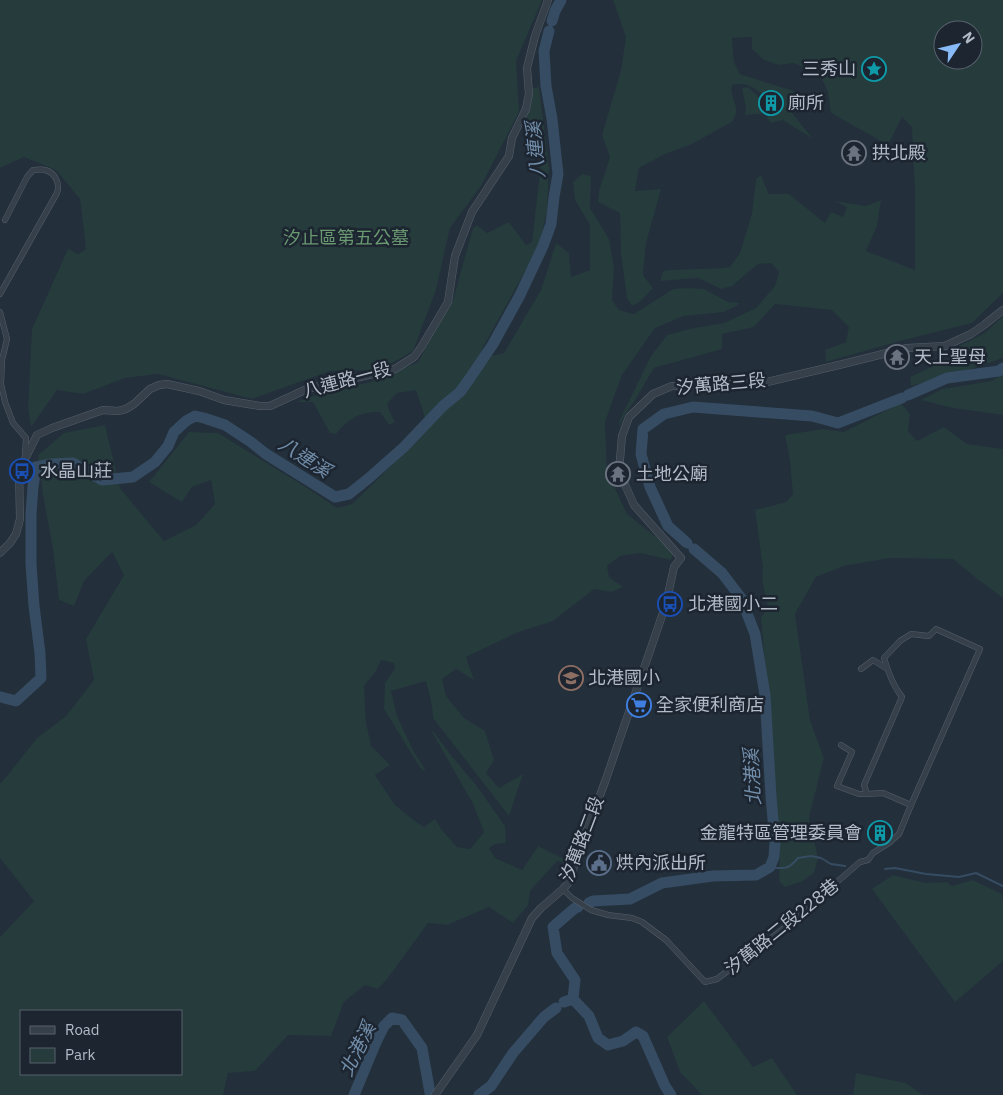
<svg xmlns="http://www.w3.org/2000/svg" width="1003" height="1095" viewBox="0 0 1003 1095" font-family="'IBM Plex Sans','Noto Sans TC',sans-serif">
  <rect width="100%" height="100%" fill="#232f3b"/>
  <path fill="#253b3c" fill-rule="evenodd" d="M0,0h542l-26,61 3,51 -38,74 -31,42 -14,62 -23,61 -21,12 -23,7 -39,1 -78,28 -94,-25 -33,4 -42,16 -26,-4 -26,37 -3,-19 4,-79 36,-80 10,5 8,-5 -6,-50 -24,-29 -32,-13 -24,11z
    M613,0h390v293l-31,30 -72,18 -74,21 -1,-12 21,-8 3,-15 -17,-17 -57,-6 -21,23 -32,7v15l-68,19 -20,34 -9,12 -6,14 1,-8 3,-7 28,-57 16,-21 27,-7 30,-5 32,-15 19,-22 4,-14 -8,-9 -13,1 -26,22 -11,3 -23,-11 -38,3 3,-10c22,-3 45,-1 67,-4l10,-14 12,-40 4,-34 5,-4 8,19h20l36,29 6,-11 12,5 4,-10 -12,-6 31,5 15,-6 -4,26 -11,25 49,19v-77l-3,-66 -10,-10 -14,28 -57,-32 -3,-21 -9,-19 -26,-10 -14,2 -15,-5 -12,-11v-12l-20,1 2,24 6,12 54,17c-1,7 2,16 -2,22l21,26 -30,-19 -12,3 -4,-5 15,-11 -12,-15 -8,2c-11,-8 -16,-12 -30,-9 -3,15 11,22 0,37l-40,22 -27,10 -26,14 -4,23 26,-2 -15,54 -3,32 10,13 -13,14 -8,4 -5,-8 -6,-44 -1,-41 -22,-11 1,-11 11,-34 -8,-22 19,-65 5,-33zM943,30h30v30h-30z
    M539,87l10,81 -2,43 -8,35 -57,103 8,7 14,-3 37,-63 15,-47 13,10 2,24 19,-7v-45l-15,-25 -2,-18 9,-8 9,2 -1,32 19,31 5,29 -2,32 7,10 15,4 39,-25 12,-1 19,1 24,13 12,1 -4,3 -12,6 -40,4 -29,12 -33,47 -17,47 2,49 20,43 38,30 8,9 -2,7 -31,-7 -20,3 -13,10 2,11 14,10 -12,5 -17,-3 -41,32 -37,12 -50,24 8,23 -18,-11 -14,10 4,17 18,22 21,13 9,29 -8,13 13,15 24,-14 -14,42 -76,-98 -1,-12 -6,-25 -35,10 6,25 17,36 11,17 -1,2 -5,-5 -35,-57 1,-26 10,-15 -1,-5 -13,-3 -5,11 -12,15 2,36 5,24 19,19 -15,10 20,30 20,16 9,6 11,-8 7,11 15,17 13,2 14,-17 -11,-28 -41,-72 1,-1 17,23 27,32 28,40 1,17 -11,1 -6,4 6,10 27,12 16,-24 32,16 -3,5 -4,-5 -6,-1 -27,30 -2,14 -15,18 -24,-16 -42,18 -19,-2 -40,55 -10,11 -13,-4 -21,17 -13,34 -43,-1 -33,36 -27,2 -5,22h-223v-158l34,-36 -34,-43v-75l2,-1 35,-44 29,-22 28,-36 -8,-41 38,-64 -12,-23 -28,29 -10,25 -15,-6 -6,-51 -10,-54 -5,-40 26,-22 41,-8 15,63 44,53 32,-16 19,-21 -4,-24 -19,7 -10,15 -33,-20 40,-50 29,1 91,56 28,19 15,-4 25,-24 51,-51 -6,-21 -6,-18 -19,3 -10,11 3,8 5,10 -6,3 -9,-13c-21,0 -30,6 -44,22l-6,-1 -17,-31h-17l29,-10 46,-10 47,-20 35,-62 20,-72 4,-3 10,8 22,-11 17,23 6,-3 9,-79 -4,-24 -13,-6 9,-45zM21,1011h160v63h-160z
    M748,87c9,8 18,15 13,27l-16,1 1,-6 -4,-21z
    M1003,316v42l-35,12 -57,16 -1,-9 54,-25 -5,-6 26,-13z
    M1003,373v42l-50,-7 -32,-8 21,-11 50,-8z
    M901,403l9,11 -2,17 9,10 27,-14 23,17 36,5v149l-27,-20 -23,-19 -63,-1 -46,8 -28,11 -21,37 15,106 14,38 -15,60 9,40 -4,15 -11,8 -18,6 -6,-6 1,-31 -19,-233 7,-9 -6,-28 1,-12 -8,-58 31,-8 7,-8 -3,-33 -5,-26 37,-6 22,3z
    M893,875l32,8 22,-1 5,4 21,-6 29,14 1,7v60l-48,41 -83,-113z
    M704,1001l49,66 19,-9 25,37h-95l-22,-23 -13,-35z
    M856,1073l50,10 17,12h-70z"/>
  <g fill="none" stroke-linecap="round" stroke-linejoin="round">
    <path stroke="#364c62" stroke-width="2" d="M770,867c14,2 18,3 28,-9l13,-2 10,2 10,6 14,2
      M885,869l10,-1 31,6 33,3 17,-4 27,13"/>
    <path stroke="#364c62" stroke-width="11" d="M552,21l3,-10 6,-11
      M908,395l39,-17 52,-7 4,-3
      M687,543l-19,-17 -18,-39 -9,-33 2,-25 21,-15 29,-7 119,9 26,7 64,-25
      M0,697h1l15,4 25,-23 -1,-25 -6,-47 -3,-42v-50l2,-27 3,-20 15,-3 22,-1 29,17 31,-3 22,-15 13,-16 6,-14 12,-11 9,-5 9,2 21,7 26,17 15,12 69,43 14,-3 20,-16 35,-31 39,-41 17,-14 10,-14 23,-34 27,-49 23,-49 8,-22 3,-27 4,-23 -6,-55 -6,-33 -2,-35 5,-20
      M589,903l4,-2 37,-2 32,-16 51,-7 43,-1 14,-8 4,-10 1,-14 -4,-47 -6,-101 -10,-61 -14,-36 -19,-25 -28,-24
      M573,999l16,17 9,22 10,7 15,-4 13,-9 7,4 22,50 6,9
      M564,1002l9,-3 2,-19 -18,-27 -4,-26 22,-19 3,-1
      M354,1095l23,-55 7,-14 8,-8 10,2 20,28 8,45
      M479,1095l12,-9 22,-33 31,-36 12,-9"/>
    <defs>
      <path id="minor" d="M0,294l57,-101c3,-9 -1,-20 -12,-23 -4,-1 -8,0 -12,0l-6,7 -22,43
        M0,312l7,27 -5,21 -1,24 4,18 8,21 13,15 -1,18
        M861,669l12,-9 13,8
        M841,745l11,7 -15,34 22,8h8
        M563,889l9,9 19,12 17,5 24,3 10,4 24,18 39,42 12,-3 61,-46 82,-71 8,-2 5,-7 16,-10 10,-9 12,-29 -28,-12 -16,1 -3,-9 38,-88c-9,-11 -14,-25 -18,-39l16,-17 11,-7 18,2 7,-7 44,20 -69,156"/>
      <path id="tertiary" d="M0,553l10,-10 6,-9 4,-15 -1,-50 6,-10 12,-24 15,-7 51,-18 15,1 8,-2 8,-5 16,-15 9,-4 8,-1 32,7 25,9 36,6h10l37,-17 88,-20 19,-12 8,-11 26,-44 7,-46 17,-44 37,-56 3,-18 14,-29 3,-15 -2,-26 8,-32 13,-36
        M435,1095l42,-60 55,-117 9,-10 22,-19 7,-8 6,-22 29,-77 61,-178 8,-37 7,-9 -47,-53 -15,-34 3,-35 7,-19 24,-23 19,-8 91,-3 80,-19 64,-16 38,-2 26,-12 13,-9 19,-15"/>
    </defs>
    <use href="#minor" stroke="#555e69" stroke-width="6"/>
    <use href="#tertiary" stroke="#555e69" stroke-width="8"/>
    <use href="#minor" stroke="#36404b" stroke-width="5"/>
    <use href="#tertiary" stroke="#36404b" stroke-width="7"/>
  </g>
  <defs>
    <symbol id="sight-ring" viewBox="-11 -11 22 22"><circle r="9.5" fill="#1c2530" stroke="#0f9aa8" stroke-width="1.5"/><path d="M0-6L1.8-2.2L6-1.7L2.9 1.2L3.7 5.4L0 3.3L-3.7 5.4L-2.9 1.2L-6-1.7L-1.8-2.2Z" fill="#0f9aa8"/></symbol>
    <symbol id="building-ring" viewBox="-11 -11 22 22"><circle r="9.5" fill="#1c2530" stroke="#0f9aa8" stroke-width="1.5"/><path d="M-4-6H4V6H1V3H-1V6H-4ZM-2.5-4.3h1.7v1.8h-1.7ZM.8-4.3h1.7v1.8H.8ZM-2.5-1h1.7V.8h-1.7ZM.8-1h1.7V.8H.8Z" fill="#0f9aa8"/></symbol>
    <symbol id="temple-ring" viewBox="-11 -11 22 22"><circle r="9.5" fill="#1c2530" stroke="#6b7280" stroke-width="1.5"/><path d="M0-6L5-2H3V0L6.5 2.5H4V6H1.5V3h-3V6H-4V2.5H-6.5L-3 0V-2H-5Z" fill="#6b7280"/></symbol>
    <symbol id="bus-ring" viewBox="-11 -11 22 22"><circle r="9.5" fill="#1c2530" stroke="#1a4fb4" stroke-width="1.5"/><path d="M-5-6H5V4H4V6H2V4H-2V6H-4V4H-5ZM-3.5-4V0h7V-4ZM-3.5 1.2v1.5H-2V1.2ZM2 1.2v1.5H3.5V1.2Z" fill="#1a4fb4"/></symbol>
    <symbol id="school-ring" viewBox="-11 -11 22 22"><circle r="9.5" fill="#1c2530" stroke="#8d6e63" stroke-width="1.5"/><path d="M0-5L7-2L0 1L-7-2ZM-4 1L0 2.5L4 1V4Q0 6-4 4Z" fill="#8d6e63"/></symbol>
    <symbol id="supermarket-ring" viewBox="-11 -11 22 22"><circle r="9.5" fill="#1c2530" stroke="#3f7fe0" stroke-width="1.5"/><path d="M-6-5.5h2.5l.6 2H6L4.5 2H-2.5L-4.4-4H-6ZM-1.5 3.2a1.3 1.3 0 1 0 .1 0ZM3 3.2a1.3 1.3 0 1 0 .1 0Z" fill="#3f7fe0"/></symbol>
    <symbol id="civic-ring" viewBox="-11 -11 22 22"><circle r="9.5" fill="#1c2530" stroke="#5c6f8a" stroke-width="1.5"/><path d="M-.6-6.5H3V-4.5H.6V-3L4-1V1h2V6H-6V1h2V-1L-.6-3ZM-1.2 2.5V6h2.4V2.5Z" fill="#5c6f8a"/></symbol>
  </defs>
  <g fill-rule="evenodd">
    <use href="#sight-ring" x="860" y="55" width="28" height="28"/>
    <use href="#building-ring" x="757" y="89" width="28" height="28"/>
    <use href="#temple-ring" x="840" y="139" width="28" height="28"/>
    <use href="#temple-ring" x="883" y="343" width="28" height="28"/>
    <use href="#bus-ring" x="8" y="457" width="28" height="28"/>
    <use href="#temple-ring" x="604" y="460" width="28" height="28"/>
    <use href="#bus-ring" x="656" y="590" width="28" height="28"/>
    <use href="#school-ring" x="557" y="664" width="28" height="28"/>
    <use href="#supermarket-ring" x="625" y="691" width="28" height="28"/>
    <use href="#building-ring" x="866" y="819" width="28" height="28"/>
    <use href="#civic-ring" x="585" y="849" width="28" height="28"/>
  </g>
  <g text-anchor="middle" stroke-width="5" stroke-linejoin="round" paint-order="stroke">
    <g font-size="18" fill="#b2bbc7" stroke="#1c2530" text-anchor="start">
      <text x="856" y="75" text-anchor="end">三秀山</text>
      <text x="788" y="109">廁所</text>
      <text x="872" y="159">拱北殿</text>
      <text x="914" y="363">天上聖母</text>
      <text x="40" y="477">水晶山莊</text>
      <text x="636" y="480">土地公廟</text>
      <text x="688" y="610">北港國小二</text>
      <text x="588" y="684">北港國小</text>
      <text x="656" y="711">全家便利商店</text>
      <text x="862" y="839" text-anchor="end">金龍特區管理委員會</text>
      <text x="616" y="869">烘內派出所</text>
    </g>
    <g font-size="18" fill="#699871" stroke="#1c2530">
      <text x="346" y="244">汐止區第五公墓</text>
    </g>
    <g font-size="18" fill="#b2bbc7" stroke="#1c2530">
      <text transform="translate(347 380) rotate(-15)" y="6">八連路一段</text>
      <text transform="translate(721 384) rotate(-5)" y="6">汐萬路三段</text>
      <text transform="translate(582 839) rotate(-69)" y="6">汐萬路二段</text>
      <text transform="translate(782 927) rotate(-39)" y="6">汐萬路二段228巷</text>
    </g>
    <g font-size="19" font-style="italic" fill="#728eaa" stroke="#1c2530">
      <text transform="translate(535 150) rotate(-95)" y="7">八連溪</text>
      <text transform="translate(305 457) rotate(33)" y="7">八連溪</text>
      <text transform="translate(752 777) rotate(-93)" y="7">北港溪</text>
      <text transform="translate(357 1049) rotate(-64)" y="7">北港溪</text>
    </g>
  </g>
  <rect x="20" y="1010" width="162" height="65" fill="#1c2530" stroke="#58616c"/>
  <rect x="30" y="1026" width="25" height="8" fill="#36404b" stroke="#58616c"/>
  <text x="65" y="1035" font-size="15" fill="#b2bbc7">Road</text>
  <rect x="30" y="1048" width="25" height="15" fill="#253b3c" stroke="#58616c"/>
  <text x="65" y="1060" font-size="15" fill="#b2bbc7">Park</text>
  <g transform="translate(958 45) rotate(55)"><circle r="24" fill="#1c2530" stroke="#58616c"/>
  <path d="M0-4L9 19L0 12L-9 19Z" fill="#87baf7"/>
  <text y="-8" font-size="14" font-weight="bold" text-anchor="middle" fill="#b2bbc7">N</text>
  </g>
</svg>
